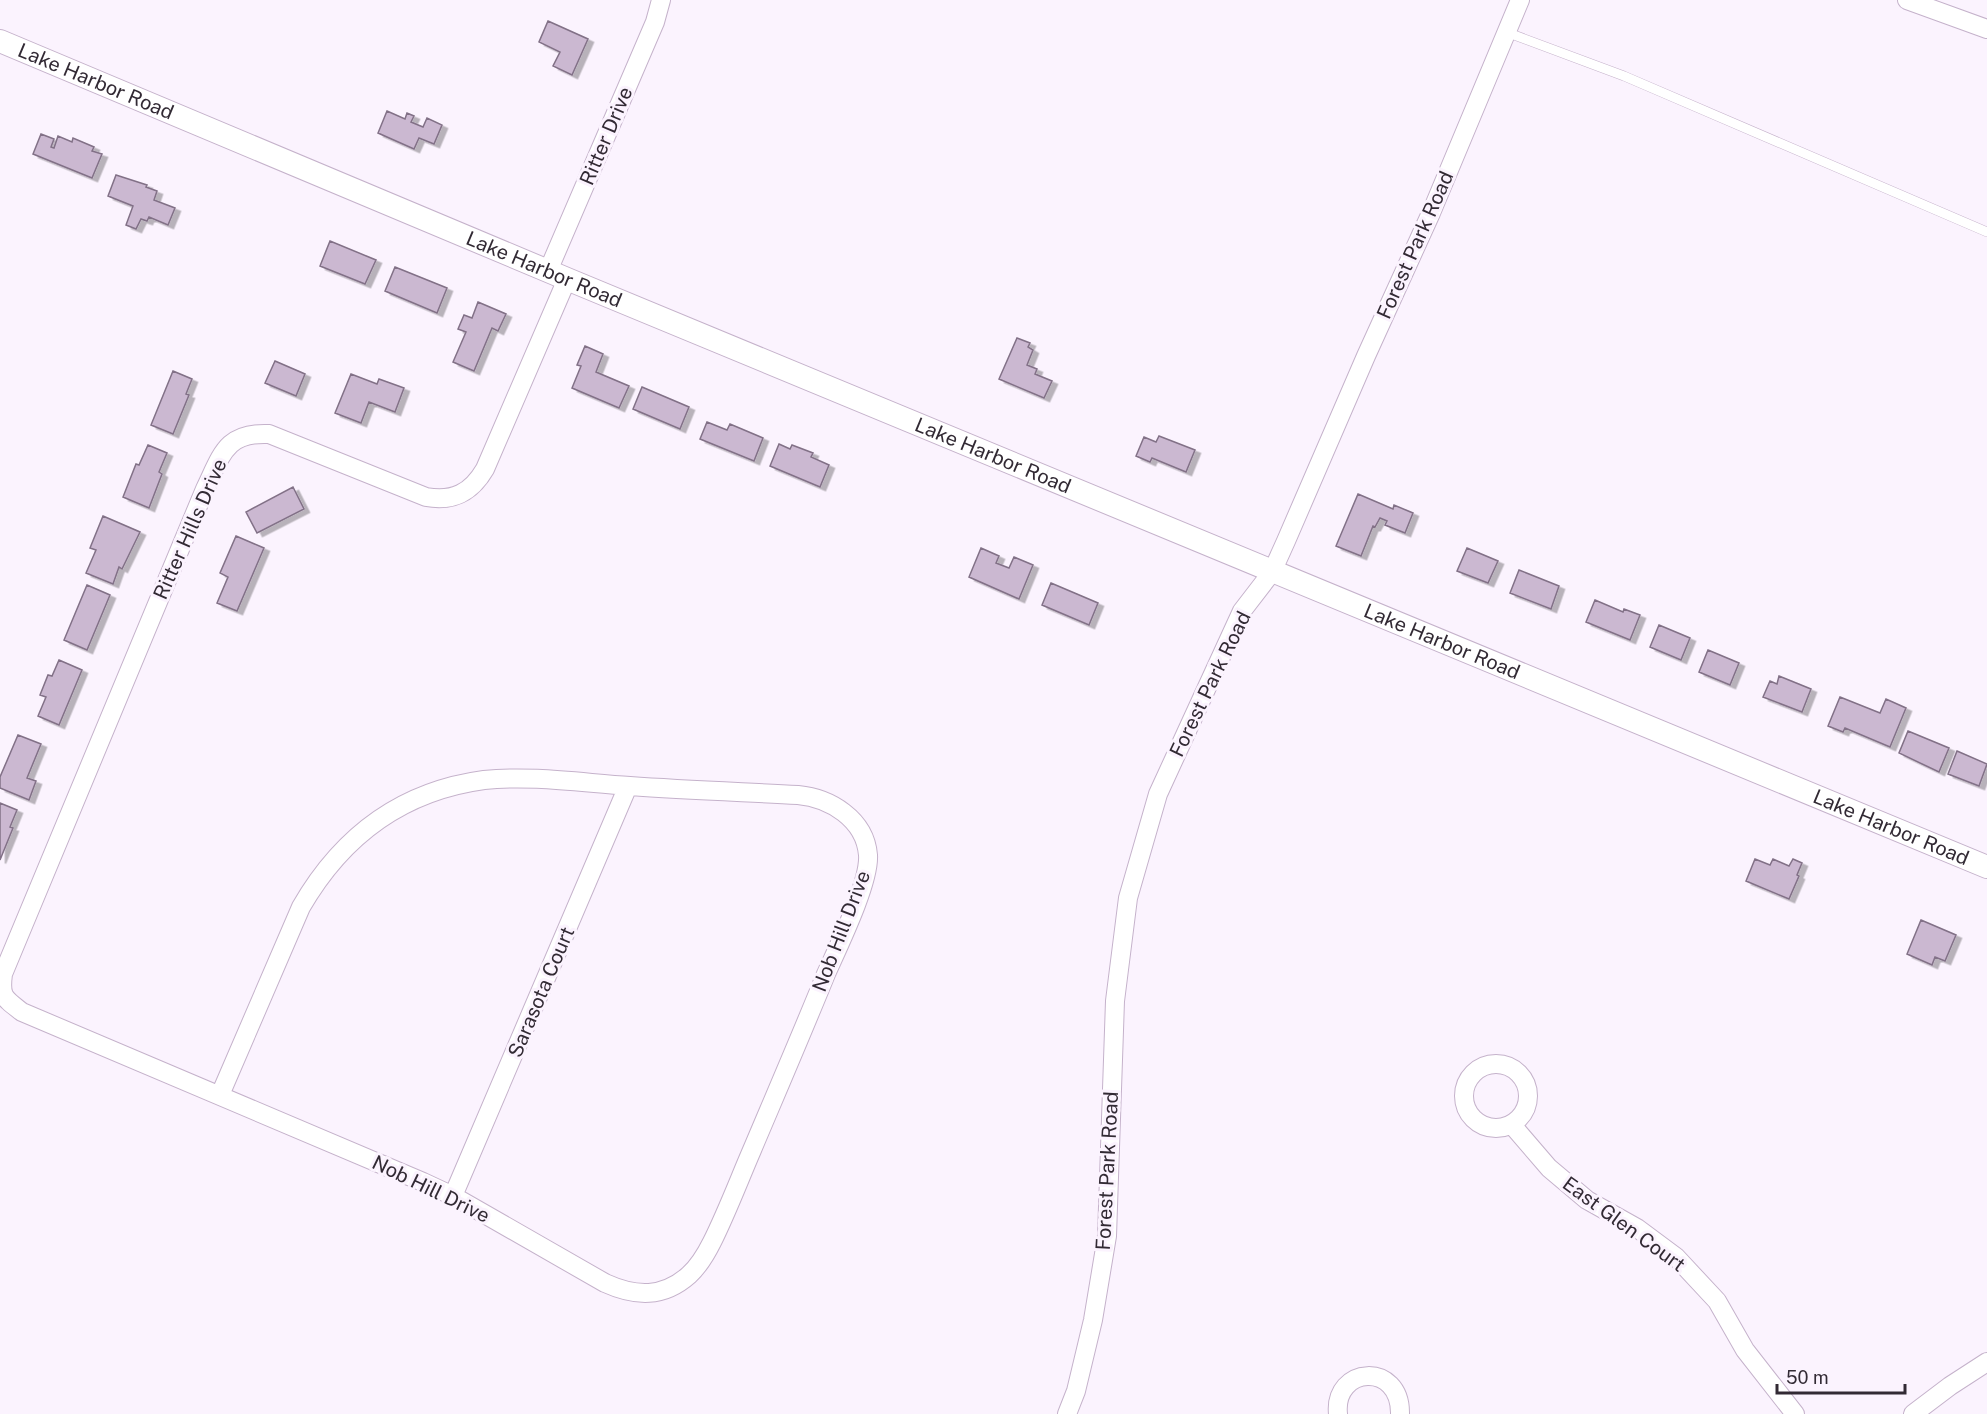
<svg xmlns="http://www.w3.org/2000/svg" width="1987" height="1414" viewBox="0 0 1987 1414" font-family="'Public Sans',sans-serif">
  <defs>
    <filter id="shadow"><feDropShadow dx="5.5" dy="3.5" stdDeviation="0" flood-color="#0004"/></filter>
  </defs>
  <rect width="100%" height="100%" fill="#fbf3fe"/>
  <path fill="#cbb8d1" stroke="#827187" stroke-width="1.5" filter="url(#shadow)" d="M548,21l40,18 -16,36 -19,-9 7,-14 -21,-10z
    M387,111l18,8 2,-6 7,3 -3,6 12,5 4,-9 15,7 -8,19 -15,-6 -5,11 -36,-16z
    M41,134l13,5 -3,8 3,1 4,-12 14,6 1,-4 21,9 -2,4 10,3 -10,24 -59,-24z
    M116,175l31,10 -1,2 11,4 -3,9 21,8 -7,17 -19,-8 -2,4 -6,-2 -5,10 -10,-4 7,-19 -25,-10z
    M330,241l46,19 -11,24 -45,-18z
    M395,267l52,21 -10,25 -52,-22z
    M478,302l28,12 -8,17 -6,-3 -18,43 -21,-9 13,-30 -8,-3 6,-14 8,3z
    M1017,338l13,5 -2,4 5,3 -6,15 10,4 -2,5 17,7 -8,17 -45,-19z
    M585,346l18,8 -7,18 33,14 -10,22 -47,-20 9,-22 -4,-1z
    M275,361l30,13 -9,22 -31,-13z
    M173,371l19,8 -6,15 3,1 -16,39 -22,-9z
    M351,374l26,10 2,-5 25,9 -9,24 -26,-10 -8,21 -26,-10z
    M642,387l47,20 -9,22 -47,-20z
    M707,422l20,8 3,-6 33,14 -9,23 -54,-22z
    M1159,436l36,14 -9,22 -34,-14 -2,4 -14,-6 8,-19 12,5z
    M779,444l11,5 2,-4 21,8 -2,4 18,8 -9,22 -50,-21z
    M148,445l19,8 -8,19 3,2 -13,34 -26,-11 13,-33 3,1z
    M293,487l11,22 -47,24 -11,-21z
    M1358,494l35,15 1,-4 19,8 -8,20 -20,-8 2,-4 -7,-3 -5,9 -2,-1 -12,30 -25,-10z
    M103,516l37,16 -18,37 -3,-2 -6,17 -27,-11 10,-23 -6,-2z
    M236,536l28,12 -27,63 -20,-8 11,-26 -8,-4z
    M981,548l18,8 -3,7 13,5 5,-11 19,8 -14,34 -50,-22z
    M1467,548l31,13 -10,22 -31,-12z
    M1519,570l40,16 -8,23 -41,-16z
    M1051,583l47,20 -9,22 -47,-20z
    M87,585l23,10 -23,55 -23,-10z
    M1595,600l28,12 1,-3 16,6 -10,25 -44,-18z
    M1659,625l31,13 -9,22 -31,-13z
    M1708,650l31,13 -9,22 -31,-13z
    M59,660l23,10 -23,55 -21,-9 8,-19 -6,-2 8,-20 4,1z
    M1779,676l32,13 -9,23 -39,-15 7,-16 7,3z
    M1840,697l40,16 6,-14 20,9 -16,39 -45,-19 -2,4 -15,-6z
    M1908,731l41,17 -10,24 -40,-19z
    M18,735l23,9 -14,34 9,3 -7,19 -29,-12v-11z
    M1957,751l30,13 -8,22 -31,-12z
    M0,803l17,7 -7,17 3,1 -13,32z
    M1755,859l15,6 3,-6 16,7 4,-7 9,4 -5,12 2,1 -10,23 -43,-18z
    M1921,920l35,15 -11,26 -10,-4 -3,8 -25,-11z"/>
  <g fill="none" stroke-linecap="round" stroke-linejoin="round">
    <defs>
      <path id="service" d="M1506,32l118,44 363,156"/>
      <path id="minor" d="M1907,0l80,29
        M548,271l107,-249 6,-22
        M1464 1096a32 32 0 1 1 64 0a32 32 0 1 1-64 0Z
        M220,1095l81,-188c41,-71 101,-116 183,-127 47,-5 99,3 146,6 56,4 112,6 168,9 32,3 67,24 70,60 2,27 -30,92 -42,119 -24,59 -49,117 -74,176 -13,30 -25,62 -40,92 -6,12 -12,23 -23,33 -26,23 -53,22 -84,8l-152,-87 -30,-14 -401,-170c-18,-14 -22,-15 -19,-38l202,-485c17,-35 21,-57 64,-55l157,63c27,5 45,-4 59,-28l82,-190
        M1512,1125l37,43 38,32 50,28 39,29 41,44 28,49 50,64
        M453,1196l175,-410
        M1067,1414l9,-23 17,-71 14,-84 8,-235 13,-103 30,-104 84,-183 30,-39 14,-31 80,-185 65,-143 89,-213
        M1338,1414c-5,-48 63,-53 62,0
        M1913,1414l37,-28 37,-24"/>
      <g id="tertiary">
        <path id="s1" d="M0,41l567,238 1420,588"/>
      </g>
    </defs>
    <use href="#service" stroke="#c5b2cb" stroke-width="10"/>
    <use href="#minor" stroke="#c5b2cb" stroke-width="20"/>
    <use href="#tertiary" stroke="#c5b2cb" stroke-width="24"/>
    <use href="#service" stroke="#fff" stroke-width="9"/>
    <use href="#minor" stroke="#fff" stroke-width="18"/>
    <use href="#tertiary" stroke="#fff" stroke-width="22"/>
  </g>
  <g text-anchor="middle" stroke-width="6" stroke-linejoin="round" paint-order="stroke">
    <g font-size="20" fill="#322a34" stroke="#fbf3fe">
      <text dy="7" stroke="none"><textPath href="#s1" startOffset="104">Lake Harbor Road</textPath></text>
      <text transform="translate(606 136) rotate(-67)" y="7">Ritter Drive</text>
      <text transform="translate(1415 245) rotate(-66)" y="7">Forest Park Road</text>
      <text dy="7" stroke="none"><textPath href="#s1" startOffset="590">Lake Harbor Road</textPath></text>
      <text dy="7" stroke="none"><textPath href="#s1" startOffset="1076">Lake Harbor Road</textPath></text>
      <text transform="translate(190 529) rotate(-66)" y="7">Ritter Hills Drive</text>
      <text dy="7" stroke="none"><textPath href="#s1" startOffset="1562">Lake Harbor Road</textPath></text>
      <text transform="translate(1210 684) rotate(-64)" y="7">Forest Park Road</text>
      <text dy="7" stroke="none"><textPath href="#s1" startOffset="2048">Lake Harbor Road</textPath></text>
      <text transform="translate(841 931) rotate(-69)" y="7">Nob Hill Drive</text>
      <text transform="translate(541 992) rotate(-67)" y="7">Sarasota Court</text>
      <text transform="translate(1107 1171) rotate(-87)" y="7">Forest Park Road</text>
      <text transform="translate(431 1189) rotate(26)" y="7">Nob Hill Drive</text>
      <text transform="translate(1624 1224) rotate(36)" y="7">East Glen Court</text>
    </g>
  </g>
  <path d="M1777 1384v9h128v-9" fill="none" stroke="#322a34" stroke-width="3"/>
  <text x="1786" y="1384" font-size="18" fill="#322a34" stroke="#fbf3fe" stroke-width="4.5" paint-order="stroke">50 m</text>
</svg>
